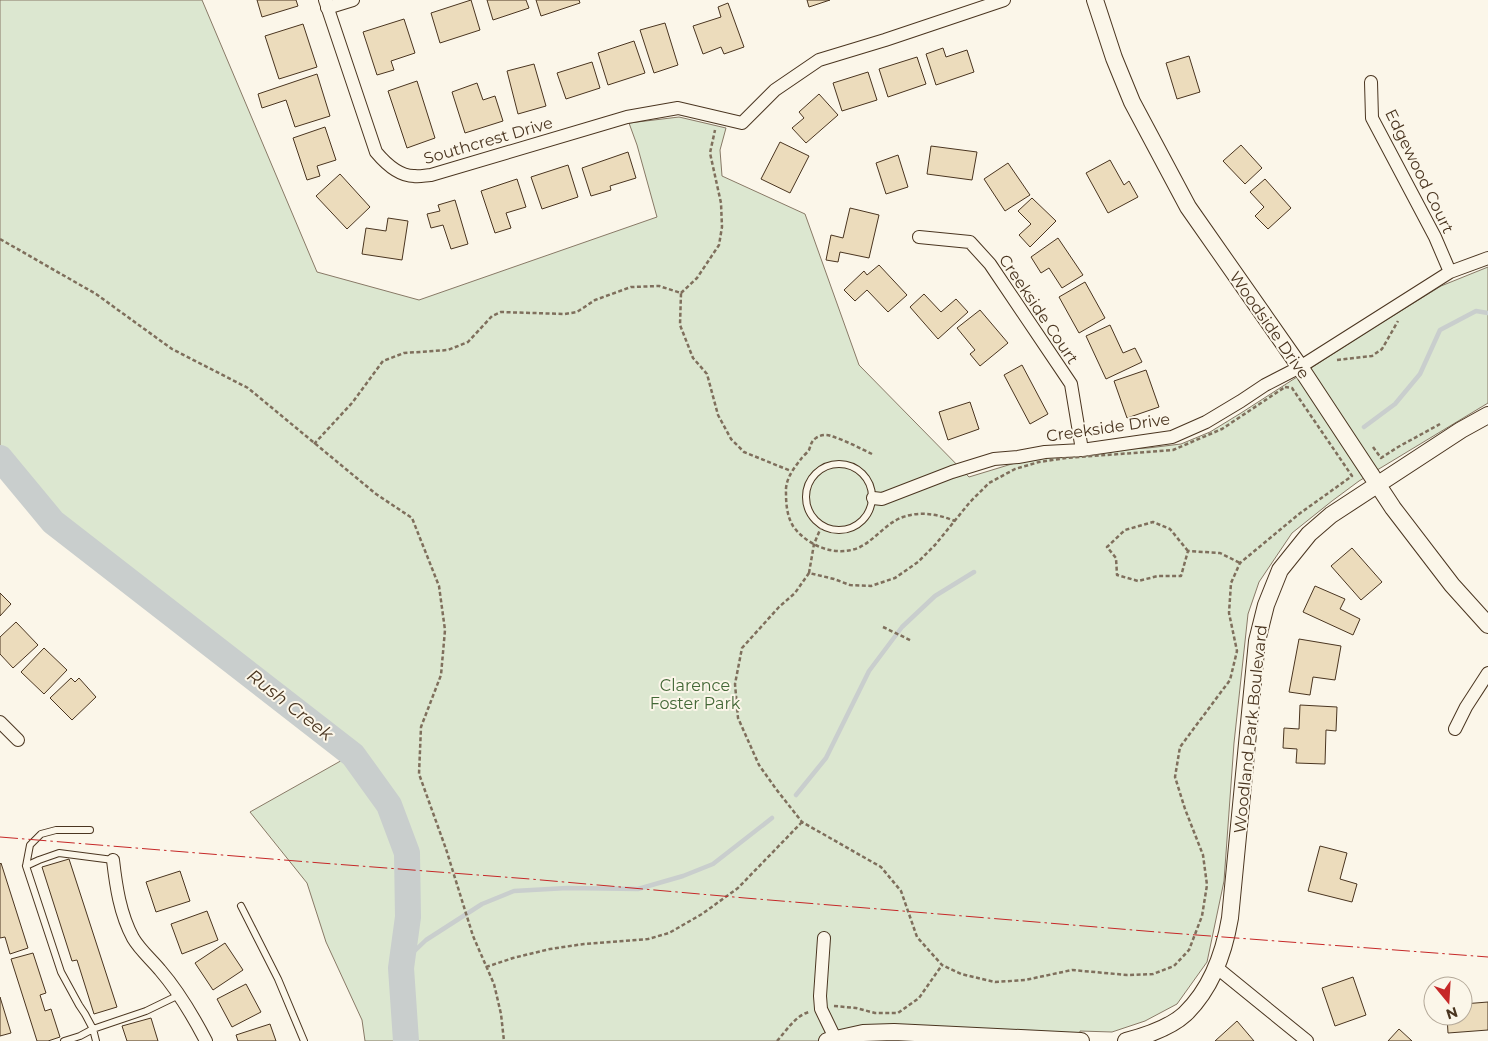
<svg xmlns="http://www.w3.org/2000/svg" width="1488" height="1041" viewBox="0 0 1488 1041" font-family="Montserrat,sans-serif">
  <rect width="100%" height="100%" fill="#fbf6e9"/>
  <path fill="#dce7d0" stroke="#887966" d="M0,0h202l115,272 102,28 238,-83 -20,-72 -8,-22 50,-6 47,11 -6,22 2,26 83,38 54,151 110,112 46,-14 74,-12 59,-3 33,-4 29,-12 31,-19 129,-83 71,-44 47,-19v136l-129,78 -27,20 -40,32 -33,49 -11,32 -14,129 -10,138 -17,81 -30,42 -32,17 -33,11 -32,-1 -1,10h-714l-3,-21 -36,-78 -19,-59 -57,-71 103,-58 -300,-232 -53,-64z"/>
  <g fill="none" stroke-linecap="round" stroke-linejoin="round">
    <path stroke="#c9cecd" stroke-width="4.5" d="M1364,427l31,-23 25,-30 20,-44 36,-19 12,2
      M796,795l30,-37 43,-87 33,-44 33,-31 39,-24
      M402,963l24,-23 56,-36 32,-13 53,-3 71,1 45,-13 30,-12 59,-46"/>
    <path stroke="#c9cecd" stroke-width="26" d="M0,458l53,64 300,233 36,50 18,48 1,64 -7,51 5,73"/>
  </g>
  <path fill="#ecdcbc" stroke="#4a3520" d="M257,0h39l2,6 -36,11z
    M471,0l9,30 -40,13 -9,-30z
    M487,0h39l3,8 -36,12z
    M536,0h43l1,3 -39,13z
    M807,0h23l-21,7z
    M728,3l16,44 -20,7 -3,-7 -18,7 -10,-28 28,-9 -3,-10z
    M404,19l11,34 -24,8 3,9 -17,5 -14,-43z
    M665,23l13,42 -24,8 -14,-43z
    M303,24l14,43 -38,12 -14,-43z
    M634,41l11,32 -37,12 -10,-32z
    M943,48l3,9 21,-7 7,22 -38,13 -10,-31z
    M1189,56l11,36 -23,7 -11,-36z
    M917,57l9,27 -38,13 -9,-28z
    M592,62l8,26 -34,11 -9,-26z
    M534,64l12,42 -28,8 -11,-43z
    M868,72l9,28 -35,11 -9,-28z
    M317,74l13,42 -35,11 -9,-27 -24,8 -4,-14z
    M417,81l18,57 -28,10 -19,-57z
    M477,83l6,17 12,-4 8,25 -38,12 -13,-41z
    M819,94l19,21 -32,28 -14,-15 12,-10 -5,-6z
    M325,127l11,33 -19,6 3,10 -13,4 -14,-42z
    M780,142l29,14 -19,37 -29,-14z
    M1241,145l21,23 -17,16 -22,-23z
    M931,146l46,6 -5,28 -45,-6z
    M628,152l8,26 -26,8 1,4 -20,6 -9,-28z
    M898,155l10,32 -22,7 -10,-31z
    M1110,160l14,25 5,-4 9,16 -30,16 -22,-40z
    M1008,163l22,32 -25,16 -21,-32z
    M568,165l10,32 -36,12 -11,-32z
    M340,174l30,33 -23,22 -31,-33z
    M517,179l9,28 -20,6 5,15 -16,5 -14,-42z
    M1265,179l26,29 -23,21 -13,-13 9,-9 -14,-15z
    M1032,198l24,23 -26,26 -11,-12 12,-11 -13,-13z
    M455,200l13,44 -17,5 -8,-24 -12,3 -4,-14 13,-3 -2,-6z
    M850,208l29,7 -10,43 -29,-6 -2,10 -12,-2 5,-25 12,3z
    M388,218l20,3 -6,39 -40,-6 4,-26 20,3z
    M1058,238l25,37 -21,13 -13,-20 -8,5 -10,-16z
    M879,265l28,30 -19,17 -21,-22 -12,11 -11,-11 20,-19 3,4z
    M1085,282l20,36 -26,15 -20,-36z
    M924,294l17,18 15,-13 12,13 -30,27 -28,-32z
    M980,310l28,33 -28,23 -10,-12 5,-4 -18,-22z
    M1110,325l13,28 12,-5 7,14 -36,17 -20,-43z
    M1022,365l26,49 -18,10 -26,-49z
    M1146,370l13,37 -32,11 -13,-37z
    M970,402l9,27 -31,11 -9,-28z
    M1352,548l30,34 -21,18 -30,-34z
    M1315,586l30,13 -5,10 20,10 -7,16 -50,-23z
    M0,593l11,11 -11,12z
    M16,622l22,23 -25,23 -13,-14v-17z
    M1299,639l42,7 -6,34 -22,-3 -3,18 -21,-3z
    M44,648l23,22 -23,24 -23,-22z
    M71,678l4,4 4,-4 17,19 -24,23 -22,-22z
    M1300,705l37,2 -1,24 -10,-1 -1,34 -29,-1 1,-14 -14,-1 1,-20 15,1z
    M1320,846l27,7 -7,26 17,5 -5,18 -44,-11z
    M69,859l48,148 -23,7 -17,-54 -5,1 -30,-94z
    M1,863l27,85 -18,6 -5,-17 -5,1v-74z
    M180,871l10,30 -34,11 -10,-30z
    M207,911l11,29 -36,14 -11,-30z
    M225,943l18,27 -30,20 -18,-27z
    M33,953l13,40 -6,2 5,16 6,-2 9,28 -12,4h-11l-26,-82z
    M1353,977l13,38 -31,11 -13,-38z
    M246,984l15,28 -29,15 -15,-28z
    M0,997l11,36 -11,3z
    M1488,1002v28l-40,3 -1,-17h16v-12z
    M151,1018l7,23h-31l-5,-15z
    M1237,1021l17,20h-39z
    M270,1024l6,17h-38l-2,-6z
    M1399,1029l13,12h-24z"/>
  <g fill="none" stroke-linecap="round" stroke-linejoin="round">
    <defs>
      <path id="service" d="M806 497a33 33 0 1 1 66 0a33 33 0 1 1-66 0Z
        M90,830h-34l-15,4 -11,11 -4,21 35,106 18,33 6,9 8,15 3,12
        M26,866l13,-6 20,-7 54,7
        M241,906l37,73 26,62
        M64,1041l16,-5 13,-7 53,-18 33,-16"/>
      <path id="minor" d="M325,0l51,152c10,12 23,24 38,24 6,1 12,-1 17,-1l196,-58 51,-9 64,15 33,-33 44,-30 66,-20 119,-40
        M327,8l26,-8
        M1371,82l1,36 63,119 15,35
        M919,237l51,5 20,22 81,120 11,66
        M873,498l9,1 70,-27 42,-13 24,-2 27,-5 37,-2 90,-13 34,-15 35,-21 24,-16 35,-18 150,-95 38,-14
        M0,722l18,18
        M1455,729l11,-22 22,-34
        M113,860c3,26 7,54 20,78 7,12 18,21 27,32 19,22 33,46 46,71
        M824,938l-4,58 1,13 14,29
        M1216,967l91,74"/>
      <path id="tertiary" d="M1095,0l19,58 18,44 56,105 112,160 93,141 59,77 36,40
        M827,1041l36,-8 31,-1 187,9
        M1126,1041c19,-5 45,-14 59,-27 26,-25 39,-61 45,-96l27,-277 9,-36 14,-35 29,-36 22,-19 130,-85 27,-15"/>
    </defs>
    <use href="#service" stroke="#4a3520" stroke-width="8"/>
    <use href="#minor" stroke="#4a3520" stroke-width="14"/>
    <use href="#tertiary" stroke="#4a3520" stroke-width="18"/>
    <path stroke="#7f6f5c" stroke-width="2.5" stroke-dasharray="4 2.5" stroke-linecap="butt" d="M0,239l96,55 76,55 76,39 128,106 36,24 27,68 6,44 -4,45 -20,52 -2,47 27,75 27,87 21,48 7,30 3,27
      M681,293l16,-15 22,-33 3,-18 -1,-24 -11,-50 5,-23
      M1337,360l35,-4 10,-7 16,-28
      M1285,387l7,1 60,88 -53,38 -59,49 -9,20 -2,30 8,38 -7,29 -50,67 -5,30 10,32 18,46 4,30 -5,31 -13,34 -15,16 -21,8 -26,1 -55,-5 -47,10 -30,2 -34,-8 -19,-9 -25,-28 -16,-46 -20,-24 -79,-45 -26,-33 -17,-24 -21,-47 -3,-34 7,-36 37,-41 16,-14 14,-20 25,6 16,6 21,1 24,-8 23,-16 17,-17 35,-43 19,-19 26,-14 24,-7 27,-4 107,-8 49,-21z
      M314,444l38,-41 31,-42 21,-8 44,-3 20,-8 24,-26 9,-4 64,2 12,-2 18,-12 36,-13 28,-1 22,7 -1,32 13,33 14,16 11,41 13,24 13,13 47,19
      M1373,447l8,11 17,-11 42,-23
      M872,454c-12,-6 -28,-14 -41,-18 -5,-2 -11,-1 -15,2 -5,3 -5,7 -7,12 -2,3 -6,6 -8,9 -8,10 -16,21 -15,34 0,11 1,23 7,33 14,20 44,32 67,21 16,-8 26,-24 43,-30 18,-6 34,-3 52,4
      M1188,551l-18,-22 -17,-7 -28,8 -18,17 9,11 1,17 21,6 20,-5h23l7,-25 32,2 20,10
      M809,573l5,-29 8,-19
      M883,627l29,14
      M486,967l27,-9 37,-9 34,-5 64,-5 21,-6 33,-19 36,-26 64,-66
      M834,1006l22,2 19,5h23l21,-15 23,-33
      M777,1041c10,-11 18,-25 32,-29"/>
    <use href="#service" stroke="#fbf6e9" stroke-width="6"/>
    <use href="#minor" stroke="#fbf6e9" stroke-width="12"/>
    <use href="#tertiary" stroke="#fbf6e9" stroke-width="16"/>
    <path stroke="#c62828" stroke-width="1" stroke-dasharray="18 4 2.5 4" stroke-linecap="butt" d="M0,837l321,26 209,16 215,19 412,34 331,25"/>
  </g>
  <g text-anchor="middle" stroke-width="4" stroke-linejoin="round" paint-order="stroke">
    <g font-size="16" fill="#4a3520" stroke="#fbf6e9">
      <text transform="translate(488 140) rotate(-16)" y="6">Southcrest Drive</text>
      <text transform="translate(1420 171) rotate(64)" y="6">Edgewood Court</text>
      <text transform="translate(1039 309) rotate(56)" y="6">Creekside Court</text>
      <text transform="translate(1270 325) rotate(55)" y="6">Woodside Drive</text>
      <text transform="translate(1108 427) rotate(-8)" y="6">Creekside Drive</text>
      <text transform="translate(1250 729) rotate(-84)" y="6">Woodland Park Boulevard</text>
    </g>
    <g font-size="16" fill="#436837" stroke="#fbf6e9">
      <text x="695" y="691">Clarence<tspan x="695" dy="18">Foster Park</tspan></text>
    </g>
    <g font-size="18" font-style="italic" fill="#4a3520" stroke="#fbf6e9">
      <text transform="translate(290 705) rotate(38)" y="6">Rush Creek</text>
    </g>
  </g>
  <g transform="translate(1448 1001) rotate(162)"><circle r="24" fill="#fbf6e9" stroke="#b4a999"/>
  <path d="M0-4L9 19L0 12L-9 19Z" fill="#c62828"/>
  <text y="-8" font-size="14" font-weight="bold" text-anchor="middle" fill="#4a3520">N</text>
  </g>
</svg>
